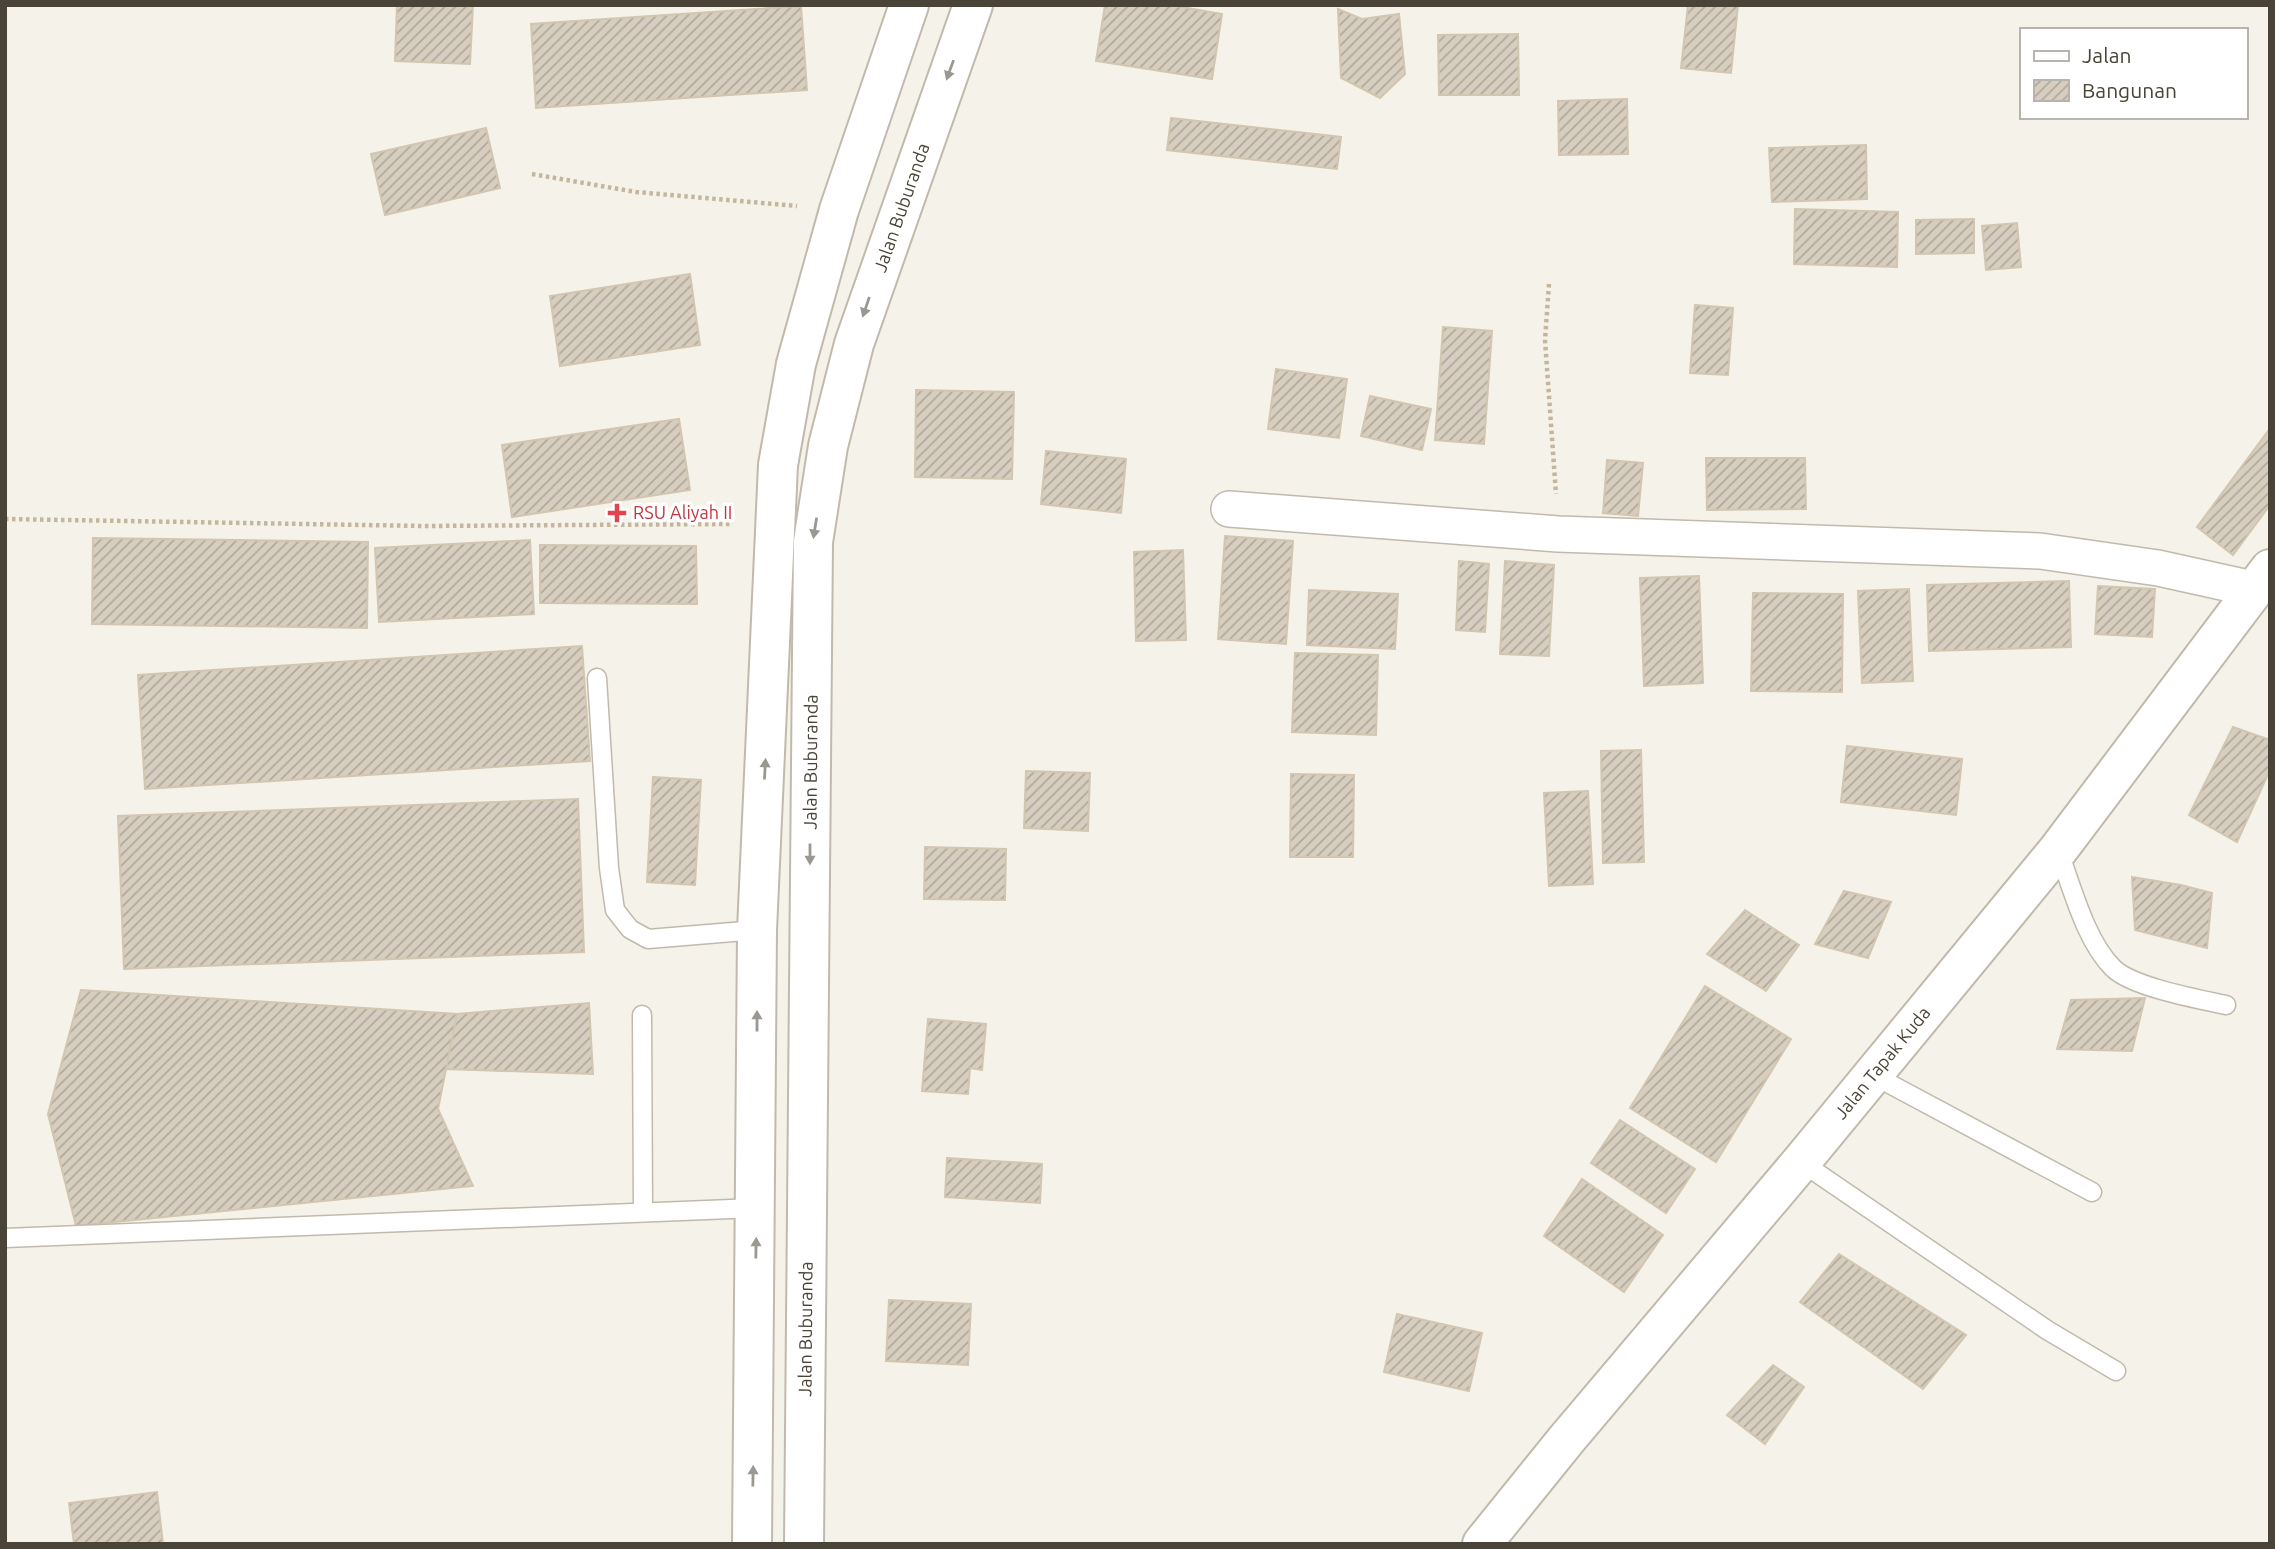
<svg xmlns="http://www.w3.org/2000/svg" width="2275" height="1549" viewBox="0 0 2275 1549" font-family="Ubuntu,sans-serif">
  <defs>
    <pattern id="building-hatch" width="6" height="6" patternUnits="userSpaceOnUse" patternTransform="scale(1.75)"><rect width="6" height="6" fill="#d7cebf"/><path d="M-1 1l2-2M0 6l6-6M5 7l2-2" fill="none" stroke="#b0a99c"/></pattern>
  </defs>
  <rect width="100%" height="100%" fill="#f5f2ea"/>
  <path fill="url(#building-hatch)" stroke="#d2c6b1" stroke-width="2" d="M397,5h76l-3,59 -75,-3z
    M1105,5h66l51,9 -10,65 -116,-18z
    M1688,5h50l-7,68 -50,-5z
    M801,6l6,84 -271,18 -5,-84z
    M1338,9l24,10 37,-5 6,60 -25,24 -39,-20z
    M1518,34l1,61h-80l-1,-60z
    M1627,99l1,55 -69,1 -1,-54z
    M1171,118l170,19 -4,32 -170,-19z
    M486,128l14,60 -115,27 -14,-61z
    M1866,145l1,54 -95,3 -3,-54z
    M1795,209l103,3 -1,55 -103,-3z
    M1974,219v34l-58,1v-34z
    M2017,223l4,44 -35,3 -4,-44z
    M690,274l10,71 -140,21 -10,-70z
    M1695,305l38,3 -5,67 -38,-2z
    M1443,327l49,4 -8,113 -49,-4z
    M1276,369l71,10 -8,59 -71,-9z
    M916,390l98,2 -2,87 -97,-2z
    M1370,396l61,13 -9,41 -61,-14z
    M679,419l11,71 -178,27 -10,-72z
    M2268,431l2,1v73l-37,50 -36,-28z
    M1046,451l80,8 -5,54 -80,-9z
    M1706,458h99l1,51 -99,1z
    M1607,460l36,3 -5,53 -35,-3z
    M1225,536l68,5 -7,103 -68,-5z
    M93,538l275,4 -1,86 -275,-4z
    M530,540l4,74 -155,8 -4,-74z
    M540,545l156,1 1,58 -157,-1z
    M1183,550l3,90 -50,1 -2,-89z
    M1459,561l30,3 -4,68 -29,-2z
    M1505,561l49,4 -5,91 -49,-2z
    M1699,576l4,107 -59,3 -4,-108z
    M2069,581l2,66 -142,4 -2,-66z
    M2098,586l57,3 -3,48 -57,-3z
    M1909,589l4,92 -51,2 -4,-92z
    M1309,590l89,4 -3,55 -88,-4z
    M1753,593l90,1 -1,98 -91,-1z
    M582,646l8,115 -445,28 -7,-114z
    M1295,653l83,2 -2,80 -84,-3z
    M2233,727l37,13v30l-33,72 -48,-27z
    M1847,746l115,13 -6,56 -115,-13z
    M1641,750l3,112 -41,1 -2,-112z
    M1026,771l64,2 -2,58 -64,-3z
    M1291,774l63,1 -1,82h-63z
    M653,777l48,3 -6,105 -48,-3z
    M1588,791l5,93 -44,2 -5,-93z
    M578,799l6,153 -460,17 -6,-153z
    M925,847l81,2 -1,51 -81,-1z
    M2132,877l49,8 31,8 -5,55 -72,-18z
    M1844,891l47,11 -23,56 -53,-14z
    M1745,910l54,35 -33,46 -59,-37z
    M1705,986l86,53 -75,123 -86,-54z
    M81,990l376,24 -19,95 35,77 -397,40 -28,-112z
    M2145,998l-13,53 -75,-2 14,-49z
    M589,1003l4,71 -147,-5 11,-55z
    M928,1019l58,5 -4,46 -12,-2 -2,26 -46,-3z
    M1620,1120l75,49 -29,44 -75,-50z
    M947,1158l95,6 -2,39 -95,-6z
    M1582,1179l81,56 -39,57 -80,-56z
    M1839,1254l127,81 -43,54 -123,-87z
    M889,1300l82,4 -3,61 -82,-4z
    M1397,1314l85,19 -13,58 -85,-19z
    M1773,1365l31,22 -39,57 -38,-29z
    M157,1492l6,52h-89l-5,-41z"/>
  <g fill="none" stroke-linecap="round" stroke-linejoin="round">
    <defs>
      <path id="service" d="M597,678l12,190 6,42 15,19 18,10 109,-9
        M2058,850c14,37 27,90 55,118 19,19 85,31 113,37
        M642,1015l1,196
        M1873,1075l219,117
        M1801,1162l246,168 69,41
        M5,1238l751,-30"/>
      <path id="minor" d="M1229,509l329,25 482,17 118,17 95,21"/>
      <g id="tertiary">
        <path d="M752,1544l5,-614 21,-465 18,-101 43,-154 70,-205"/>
        <path id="s1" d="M804,1544l9,-1002 15,-96 26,-102 119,-339"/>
        <path id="s2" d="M1482,1544l84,-104 235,-278 257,-312 212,-281"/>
      </g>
    </defs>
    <use href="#service" stroke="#c1baac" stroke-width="21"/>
    <use href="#minor" stroke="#c1baac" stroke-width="38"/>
    <use href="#tertiary" stroke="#c1baac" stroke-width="42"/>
    <path stroke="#c4b69c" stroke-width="4.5" stroke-dasharray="3.5 3.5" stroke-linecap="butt" d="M532,174l104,18 161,14
      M1549,284l-4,56 11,154
      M5,519l419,7 309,-2"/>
    <use href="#service" stroke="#fff" stroke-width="18"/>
    <use href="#minor" stroke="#fff" stroke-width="35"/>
    <use href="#tertiary" stroke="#fff" stroke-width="38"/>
  </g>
  <defs><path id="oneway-solid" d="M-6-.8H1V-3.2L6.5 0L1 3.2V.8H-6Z" transform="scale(1.75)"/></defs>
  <g fill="#9b9891">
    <use href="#oneway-solid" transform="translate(950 70) rotate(110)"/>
    <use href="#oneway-solid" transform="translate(866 307) rotate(109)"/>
    <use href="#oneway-solid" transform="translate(815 528) rotate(99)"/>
    <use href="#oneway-solid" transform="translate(765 769) rotate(-87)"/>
    <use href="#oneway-solid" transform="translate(810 854) rotate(90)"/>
    <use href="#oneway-solid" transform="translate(757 1021) rotate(-90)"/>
    <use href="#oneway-solid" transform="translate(756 1248) rotate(-89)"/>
    <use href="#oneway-solid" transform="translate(753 1476) rotate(-89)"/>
  </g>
  <path fill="#e0444e" stroke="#fff" stroke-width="2.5" d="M613.5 502.5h7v7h7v7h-7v7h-7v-7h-7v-7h7z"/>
  <g text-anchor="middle" stroke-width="7" stroke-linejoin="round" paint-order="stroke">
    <g font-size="18" fill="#4a4337" stroke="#fff">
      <text dy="6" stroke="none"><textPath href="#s1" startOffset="1349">Jalan Buburanda</textPath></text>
      <text dy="6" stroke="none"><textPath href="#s1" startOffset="782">Jalan Buburanda</textPath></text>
      <text dy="6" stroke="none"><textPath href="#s2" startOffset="626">Jalan Tapak Kuda</textPath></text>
      <text dy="6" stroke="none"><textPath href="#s1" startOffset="215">Jalan Buburanda</textPath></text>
    </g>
    <g font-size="18" fill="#be3a42" stroke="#fff" text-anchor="start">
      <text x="633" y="519">RSU Aliyah II</text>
    </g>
  </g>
  <rect width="2275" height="1549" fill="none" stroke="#4a4337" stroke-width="14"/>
  <rect x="2020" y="28" width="228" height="91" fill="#ffffff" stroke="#b7b4af" stroke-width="2"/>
  <rect x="2034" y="51" width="35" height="10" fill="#ffffff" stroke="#b7b4af" stroke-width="2"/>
  <text x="2082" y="63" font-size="21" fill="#4a4337">Jalan</text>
  <rect x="2034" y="80" width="35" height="21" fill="url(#building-hatch)" stroke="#b7b4af" stroke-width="2"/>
  <text x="2082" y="98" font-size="21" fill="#4a4337">Bangunan</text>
</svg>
